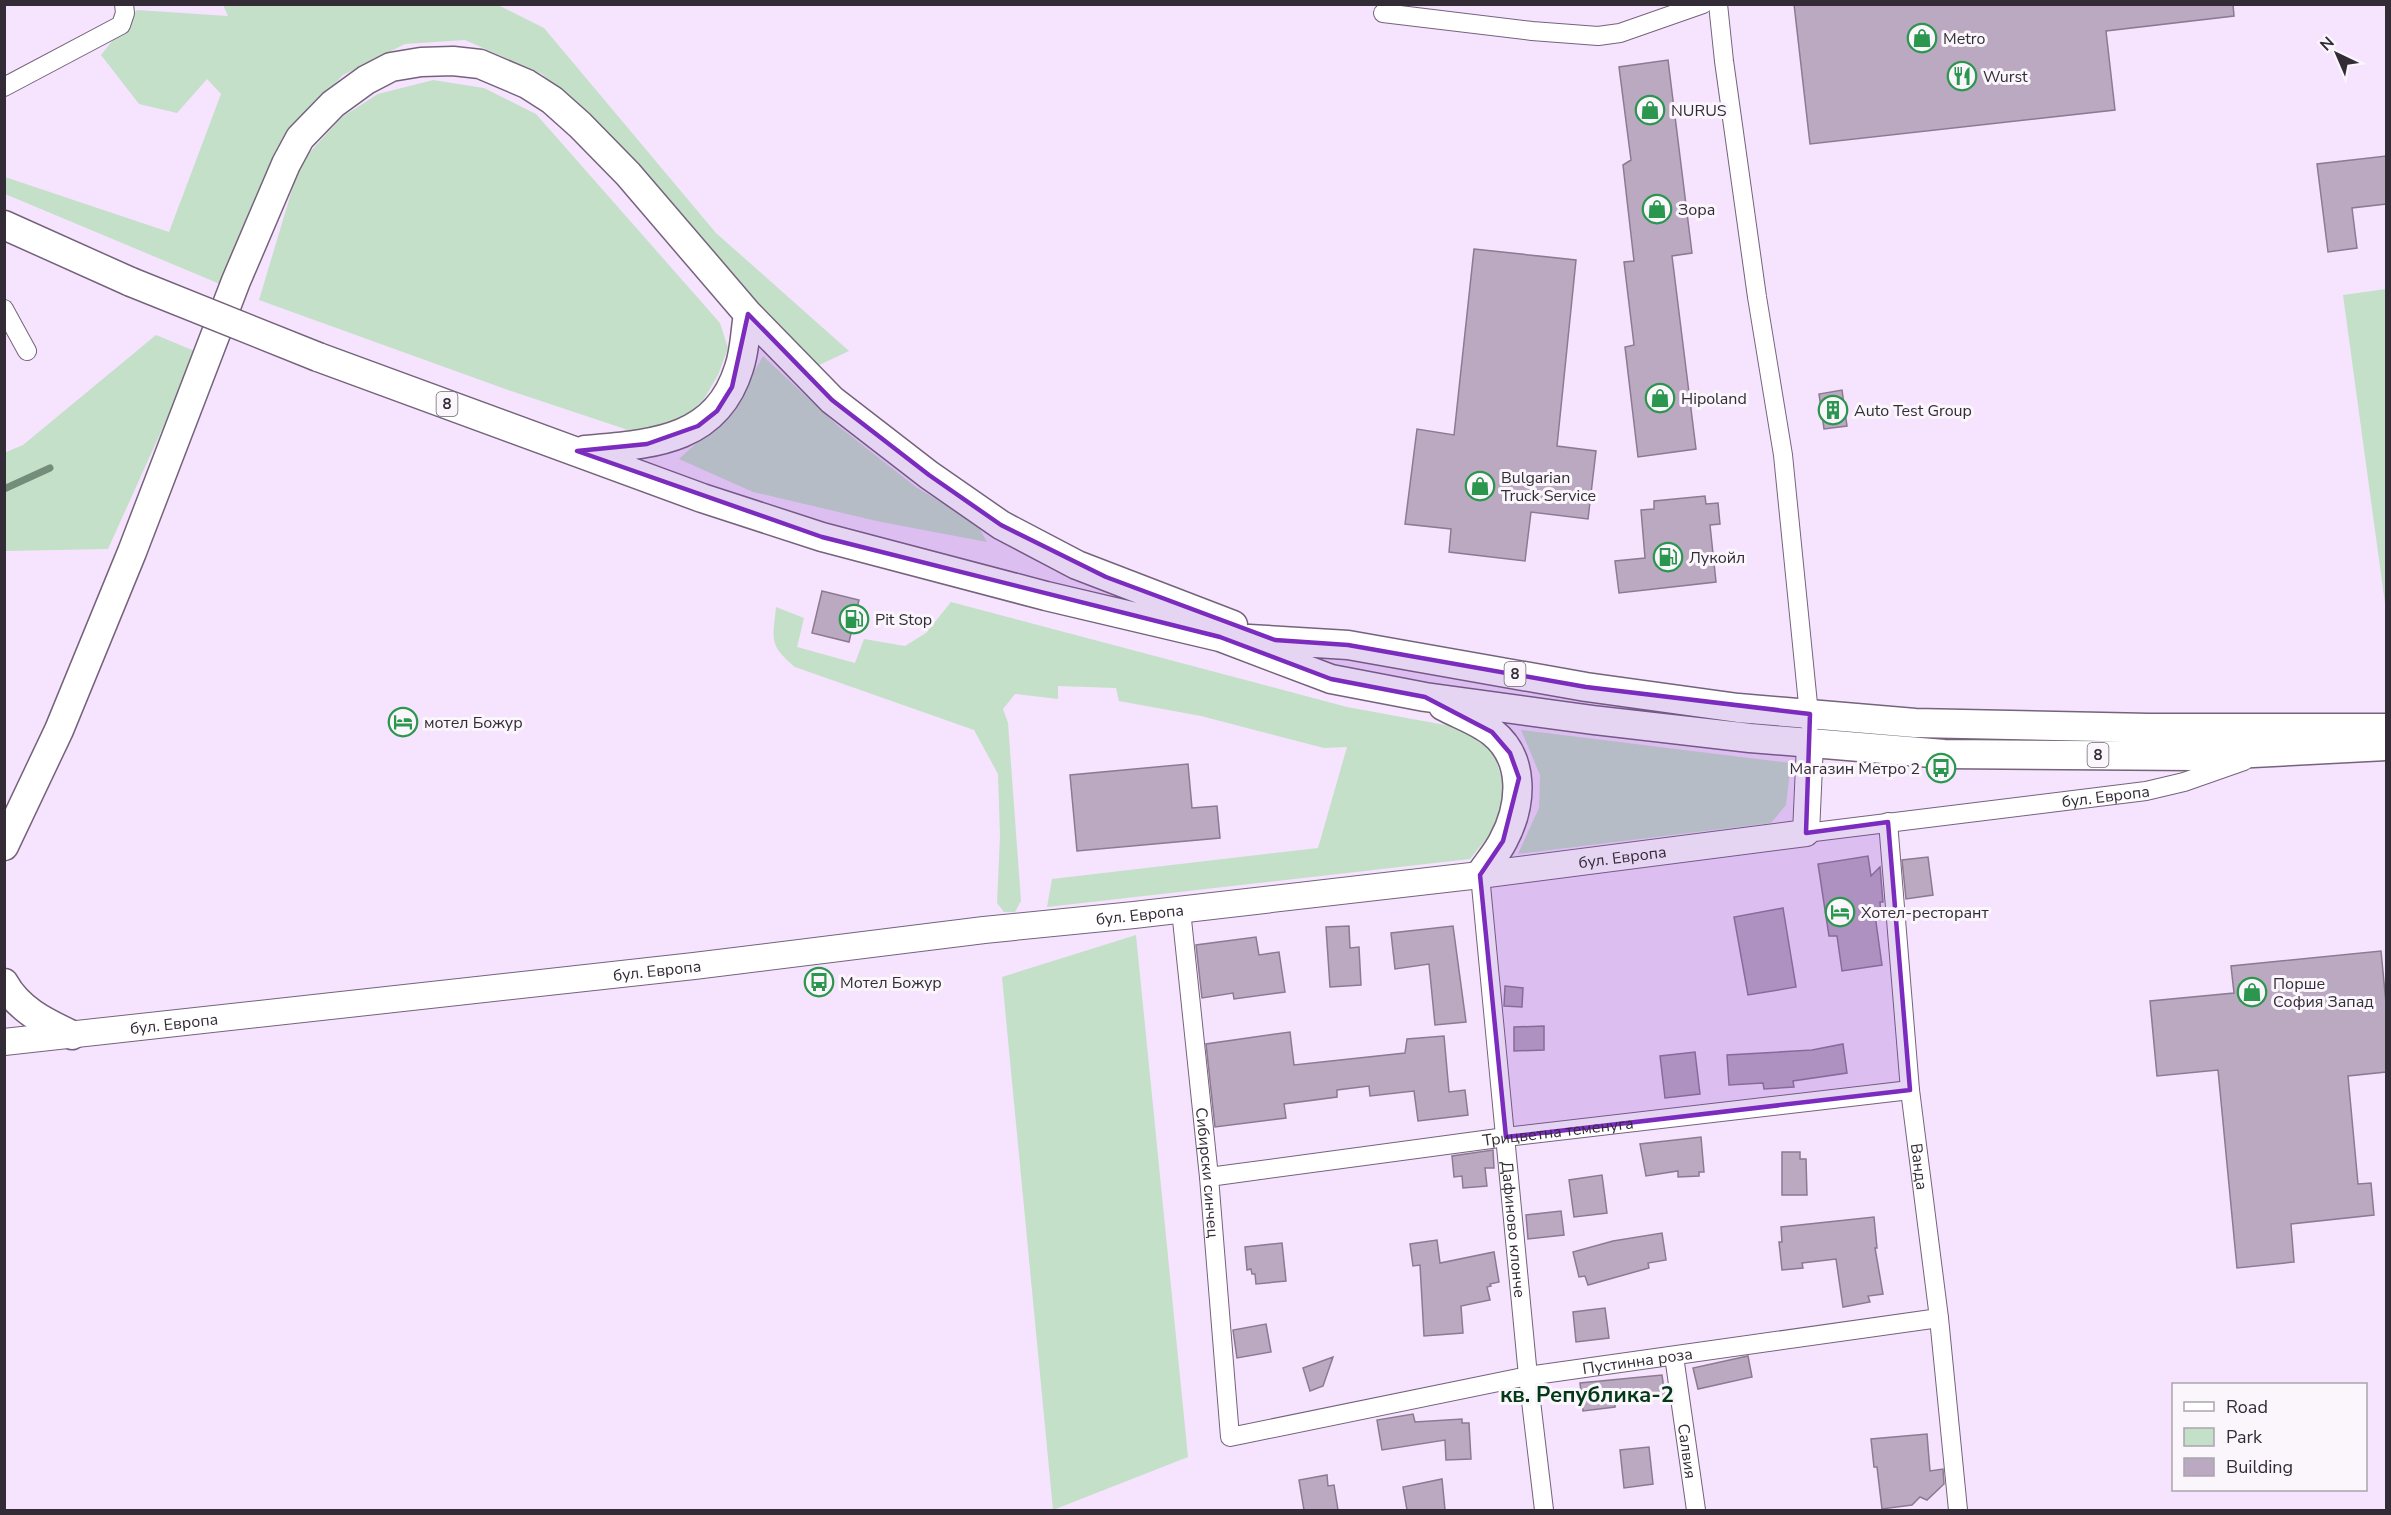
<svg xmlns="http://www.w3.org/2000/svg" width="2391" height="1515" viewBox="0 0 2391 1515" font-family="'Nunito Sans',sans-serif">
  <rect width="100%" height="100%" fill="#f6e3fe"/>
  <path fill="#c4e0c9" d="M223,5H498L544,28L716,233L849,351L817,366L793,345L622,153L542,74L465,40L405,44L343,75L301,118L256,195L220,284L5,194V177L169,232L221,94L207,79L177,113L139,104L101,55L137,10L228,16Z
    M433,80L484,88L536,114L720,323L728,348L718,375L704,399L681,421L637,433L508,390L259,300L300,163L342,117L378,94Z
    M2386,289V611L2343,295Z
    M156,335L197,352L108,549L5,551L4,453L23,445Z
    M763,356L837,425L916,487L977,524L987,542L881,522L753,492L679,459C718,424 738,402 763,356Z
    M951,602L1347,707L1467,729L1494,753L1505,790L1498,824L1470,859L1047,907L1052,879L1318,848L1347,747L1324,748L1201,716L1119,701L1116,688L1058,686V699L1015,694L1003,709L1008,723L1021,901L1015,912H1004L997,903L1000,836L998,774L974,730L795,667C768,644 773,640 776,607L804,618L797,647L855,663L864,639L905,646L926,633Z
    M1521,730L1791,763L1786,805L1771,823L1518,854L1539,808L1540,775Z
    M1136,935L1188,1457L1053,1510L1002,977Z"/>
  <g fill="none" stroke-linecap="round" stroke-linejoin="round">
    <path stroke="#748c7a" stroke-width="7" d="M4,489L50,468"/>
  </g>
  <path fill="#bba9c2" stroke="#8b7a92" stroke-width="1.5" d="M1794,4H2233L2234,16L2106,31L2115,110L1810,144Z
    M1668,60L1692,253L1672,256L1696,449L1638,457L1625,347L1634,345L1624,262L1634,261L1623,165L1631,160L1619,67Z
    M2386,156V204L2352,208L2357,248L2328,252L2317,164Z
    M1474,249L1576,260L1557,446L1596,451L1588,519L1531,512L1525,561L1449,552L1451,529L1405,524L1417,429L1454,435Z
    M1842,390L1847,426L1824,429L1819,394Z
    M1705,496L1706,504L1718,503L1720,524L1710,525L1716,582L1619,593L1615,561L1645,558L1641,510L1654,509V501Z
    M822,591L859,600L849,642L812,633Z
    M1188,764L1192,808L1217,806L1220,838L1077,851L1070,775Z
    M1868,856L1871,876L1880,867L1883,902H1880L1881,915H1875L1882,965L1842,971L1837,936H1829L1818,864Z
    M1928,857L1933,895L1906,899L1902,860Z
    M1783,908L1796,987L1748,995L1734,917Z
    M1349,926L1350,948L1359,947L1361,985L1330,987L1326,927Z
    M1453,926L1466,1022L1435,1025L1429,964L1395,969L1391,933Z
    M1256,937L1259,955L1279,952L1285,992L1234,999L1233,993L1202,998L1196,945Z
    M2381,951L2386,1003V1072L2348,1076L2358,1184L2371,1183L2374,1215L2291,1224L2294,1262L2237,1268L2218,1070L2157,1076L2150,1001L2234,993L2231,966Z
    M1505,986L1523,988L1522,1007L1504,1006Z
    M1544,1026V1050L1514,1051V1027Z
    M1290,1032L1294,1065L1405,1053L1407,1039L1444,1036L1449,1092L1465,1090L1468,1115L1418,1121L1414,1091L1370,1096L1369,1086L1337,1090V1097L1284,1104L1286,1118L1215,1127L1206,1044Z
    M1843,1044L1847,1073L1793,1081L1794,1087L1764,1089L1763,1083L1729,1085L1727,1055L1812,1050Z
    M1695,1052L1700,1094L1665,1098L1660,1056Z
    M1701,1137L1704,1172H1699V1176L1678,1177V1171L1646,1176L1640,1144Z
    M1493,1150L1494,1168H1485L1487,1186L1463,1188L1462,1176L1454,1177L1452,1156Z
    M1782,1152H1800V1159H1806L1807,1195H1782Z
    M1602,1175L1607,1213L1574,1217L1569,1180Z
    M1561,1211L1564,1235L1528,1239L1526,1215Z
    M1874,1217L1877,1248H1875L1883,1294L1868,1296L1870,1302L1843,1307L1836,1259L1802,1263L1803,1268L1782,1270L1779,1242H1782L1781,1227Z
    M1662,1233L1666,1260L1648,1263L1649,1268L1588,1285L1585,1276L1579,1277L1573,1252L1613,1241Z
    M1437,1240L1440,1263L1494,1252L1499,1282L1490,1284L1491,1286L1487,1287L1490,1300L1461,1306L1463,1333L1424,1336L1420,1265L1413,1266L1410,1244Z
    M1282,1243L1286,1281L1256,1284L1255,1274H1252L1251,1269L1247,1270L1245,1247Z
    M1605,1308L1609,1338L1576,1342L1573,1312Z
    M1266,1324L1271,1352L1237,1358L1233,1330Z
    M1748,1356L1752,1377L1698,1389L1693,1368Z
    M1333,1357L1323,1386L1310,1391L1303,1368Z
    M1662,1375L1665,1396L1615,1402V1407L1583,1411L1580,1383Z
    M1413,1414L1415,1422L1462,1419V1423H1469L1471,1459L1446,1460L1445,1440L1382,1450L1377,1420Z
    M1927,1434L1930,1471L1943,1469L1944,1484L1927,1500L1920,1497L1912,1505L1882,1509L1877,1467H1874L1871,1439Z
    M1649,1447L1653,1484L1624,1488L1620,1450Z
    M1327,1475L1328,1486L1334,1485L1338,1510H1304L1299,1480Z
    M1442,1479L1445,1510H1407L1403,1487Z"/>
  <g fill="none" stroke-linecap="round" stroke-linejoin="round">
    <g stroke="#74637b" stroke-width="20">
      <g id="street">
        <path d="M1718,4L1724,61L1757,297L1783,455L1810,724"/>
        <path d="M1383,13L1532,31L1598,36L1620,33L1703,4"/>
        <path d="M4,87L121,25L125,13L124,4"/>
        <path d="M4,309L27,351"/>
        <path id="s1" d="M1888,822L1910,1090L1939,1318L1958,1510"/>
        <path id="s2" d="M1806,833L2146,791L2184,782L2244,761"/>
        <path id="s3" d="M1480,875L1528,1376L1544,1510"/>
        <path id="s4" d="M1181,910L1209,1177L1230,1437L1528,1376L1939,1318"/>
        <path id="s5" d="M1209,1177L1506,1137L1910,1090"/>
        <path id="s6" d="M1674,1356L1696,1510"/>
      </g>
    </g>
    <g stroke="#74637b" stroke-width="28">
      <g id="secondary">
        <path id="s7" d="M4,1042L694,966L984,930L1134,915L1480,875L1806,833L1810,744"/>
      </g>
    </g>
    <g stroke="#74637b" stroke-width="31">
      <path id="primary" d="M4,225L131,282
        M318,357L702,498L822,537L1046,596L1220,637L1331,679L1425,697L1593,720L1750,738L1944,754L2195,756L2386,746
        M585,450C651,444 716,442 739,368C745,351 745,332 748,314
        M1249,639L1348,645L1586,687L1738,708L1915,723L2149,728H2386
        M1443,706C1458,714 1478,721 1492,732C1526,759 1522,806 1503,841C1497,853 1487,864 1480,875
        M4,846L59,730L132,552L236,281L286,164L300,138L333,104L366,80L391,67L421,62L453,61L480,64L527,84L552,100L580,125L628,174L748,314L832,400L929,475L1001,525L1077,565L1233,625
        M4,983C19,1010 45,1022 72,1035"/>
    </g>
    <use href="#street" stroke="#fff" stroke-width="18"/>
    <use href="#secondary" stroke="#fff" stroke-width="26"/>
    <use href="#primary" stroke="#fff" stroke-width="28"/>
    <g stroke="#74637b" stroke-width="31" stroke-linecap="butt">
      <path id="primary-bridge" d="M131,282L318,357"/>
    </g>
    <use href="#primary-bridge" stroke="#fff" stroke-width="28"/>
  </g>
  <path fill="#7b2cbf" fill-opacity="0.2" stroke="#7b2cbf" stroke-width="4.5" stroke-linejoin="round" d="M748,314L832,400L929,475L1001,525L1106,577L1275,640L1348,645L1586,687L1810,714L1806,833L1888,822L1910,1090L1506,1137L1480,875L1503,841L1519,778L1510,753L1492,732L1425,697L1331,679L1220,637L822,537L577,451L647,444L698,426L717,411L732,387Z"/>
  <defs>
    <g id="shop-ring" transform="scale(1.5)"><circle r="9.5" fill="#faf6fc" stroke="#2a964e" stroke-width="1.5"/><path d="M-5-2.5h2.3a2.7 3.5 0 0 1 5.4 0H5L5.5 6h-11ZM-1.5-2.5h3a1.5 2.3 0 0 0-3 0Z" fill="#2a964e"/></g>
    <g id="restaurant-ring" transform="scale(1.5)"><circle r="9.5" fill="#faf6fc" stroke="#2a964e" stroke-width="1.5"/><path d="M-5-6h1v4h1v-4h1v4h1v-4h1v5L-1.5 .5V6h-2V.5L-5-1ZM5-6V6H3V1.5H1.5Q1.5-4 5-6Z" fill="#2a964e"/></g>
    <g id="building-ring" transform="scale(1.5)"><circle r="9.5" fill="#faf6fc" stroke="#2a964e" stroke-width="1.5"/><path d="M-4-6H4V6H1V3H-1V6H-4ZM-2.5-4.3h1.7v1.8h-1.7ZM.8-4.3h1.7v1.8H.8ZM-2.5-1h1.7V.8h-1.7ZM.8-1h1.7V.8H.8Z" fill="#2a964e"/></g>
    <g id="fuel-ring" transform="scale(1.5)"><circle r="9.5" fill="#faf6fc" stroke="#2a964e" stroke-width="1.5"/><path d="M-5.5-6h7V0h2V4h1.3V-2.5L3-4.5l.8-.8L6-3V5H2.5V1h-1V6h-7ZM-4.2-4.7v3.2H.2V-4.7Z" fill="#2a964e"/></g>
    <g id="hotel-ring" transform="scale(1.5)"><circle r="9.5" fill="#faf6fc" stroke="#2a964e" stroke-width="1.5"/><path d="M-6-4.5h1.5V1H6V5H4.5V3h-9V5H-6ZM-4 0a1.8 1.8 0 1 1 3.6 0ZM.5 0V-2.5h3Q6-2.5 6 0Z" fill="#2a964e"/></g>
    <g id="bus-ring" transform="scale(1.5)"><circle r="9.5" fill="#faf6fc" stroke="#2a964e" stroke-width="1.5"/><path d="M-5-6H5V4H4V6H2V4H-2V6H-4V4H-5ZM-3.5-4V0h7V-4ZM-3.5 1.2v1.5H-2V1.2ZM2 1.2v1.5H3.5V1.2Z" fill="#2a964e"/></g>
  </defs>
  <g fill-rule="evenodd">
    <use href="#shop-ring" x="1922" y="38"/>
    <use href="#restaurant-ring" x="1962" y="76"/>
    <use href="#shop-ring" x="1650" y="110"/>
    <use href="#shop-ring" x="1657" y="209"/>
    <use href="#shop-ring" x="1660" y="398"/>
    <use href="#building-ring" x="1833" y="410"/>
    <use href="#shop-ring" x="1480" y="486"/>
    <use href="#fuel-ring" x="1668" y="557"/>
    <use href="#fuel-ring" x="854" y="619"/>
    <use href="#hotel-ring" x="403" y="722"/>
    <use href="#bus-ring" x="1941" y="768"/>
    <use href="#hotel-ring" x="1840" y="912"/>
    <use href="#bus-ring" x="819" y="982"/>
    <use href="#shop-ring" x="2252" y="992"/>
  </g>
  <g text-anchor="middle" stroke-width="6" stroke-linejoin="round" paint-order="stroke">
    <g fill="#faf6fc" stroke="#6f6871" stroke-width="1.5">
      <rect x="436.5" y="392" width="21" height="24" rx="4.5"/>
      <rect x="1504.5" y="662" width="21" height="24" rx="4.5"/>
      <rect x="2087.5" y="743" width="21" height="24" rx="4.5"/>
    </g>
    <g font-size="15" font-weight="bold" fill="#332b36">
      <text x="447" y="409">8</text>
      <text x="1515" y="679">8</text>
      <text x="2098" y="760">8</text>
    </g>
    <g font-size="16" fill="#332b36" stroke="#faf6fc" text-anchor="start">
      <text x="1943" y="44">Metro</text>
      <text x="1983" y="82">Wurst</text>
      <text x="1671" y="116">NURUS</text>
      <text x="1678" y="215">Зора</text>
      <text x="1681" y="404">Hipoland</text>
      <text x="1854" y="416">Auto Test Group</text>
      <text x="1501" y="483">Bulgarian<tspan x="1501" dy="18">Truck Service</tspan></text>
      <text x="1689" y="563">Лукойл</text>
      <text x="875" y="625">Pit Stop</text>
      <text x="424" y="728">мотел Божур</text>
      <text x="1920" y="774" text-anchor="end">Магазин Метро 2</text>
      <text x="1861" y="918">Хотел-ресторант</text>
      <text x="840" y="988">Мотел Божур</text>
      <text x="2273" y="989">Порше<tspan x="2273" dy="18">София Запад</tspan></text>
    </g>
    <g font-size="16" fill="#332b36" stroke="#faf6fc">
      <text dy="6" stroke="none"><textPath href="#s2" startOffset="302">бул. Европа</textPath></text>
      <text dy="6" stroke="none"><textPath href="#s7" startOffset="1629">бул. Европа</textPath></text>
      <text dy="6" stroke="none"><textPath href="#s7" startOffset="1143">бул. Европа</textPath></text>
      <text dy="6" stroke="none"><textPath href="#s7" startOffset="657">бул. Европа</textPath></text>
      <text dy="6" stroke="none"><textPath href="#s7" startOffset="171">бул. Европа</textPath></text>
      <text dy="6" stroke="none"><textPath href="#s5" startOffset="352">Трицветна теменуга</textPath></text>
      <text dy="6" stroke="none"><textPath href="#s1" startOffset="346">Ванда</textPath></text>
      <text dy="6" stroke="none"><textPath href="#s4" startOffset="264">Сибирски синчец</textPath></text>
      <text dy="6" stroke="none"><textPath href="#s3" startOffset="356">Дафиново клонче</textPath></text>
      <text dy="6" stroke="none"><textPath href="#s4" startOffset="944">Пустинна роза</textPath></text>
      <text dy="6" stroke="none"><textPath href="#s6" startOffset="96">Салвия</textPath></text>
    </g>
    <g font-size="22" font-weight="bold" fill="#033917" stroke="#faf6fc">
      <text x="1587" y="1402">кв. Република-2</text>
    </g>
  </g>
  <rect width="2391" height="1515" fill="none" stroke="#332b36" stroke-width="12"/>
  <rect x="2172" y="1383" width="195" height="108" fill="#faf6fc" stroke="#aaa5ad" stroke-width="1.5"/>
  <rect x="2184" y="1402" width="30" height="9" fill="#ffffff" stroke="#aaa5ad" stroke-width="1.5"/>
  <text x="2226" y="1413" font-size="18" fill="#332b36">Road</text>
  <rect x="2184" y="1428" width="30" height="18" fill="#c4e0c9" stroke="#aaa5ad" stroke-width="1.5"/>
  <text x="2226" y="1443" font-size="18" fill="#332b36">Park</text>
  <rect x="2184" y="1458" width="30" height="18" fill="#bba9c2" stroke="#aaa5ad" stroke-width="1.5"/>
  <text x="2226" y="1473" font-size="18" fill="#332b36">Building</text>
  <g transform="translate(2337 54) rotate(316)" stroke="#faf6fc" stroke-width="4.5" paint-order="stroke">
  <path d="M0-4.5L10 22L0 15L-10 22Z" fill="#332b36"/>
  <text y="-9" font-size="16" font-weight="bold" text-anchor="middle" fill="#332b36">N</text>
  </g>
</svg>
